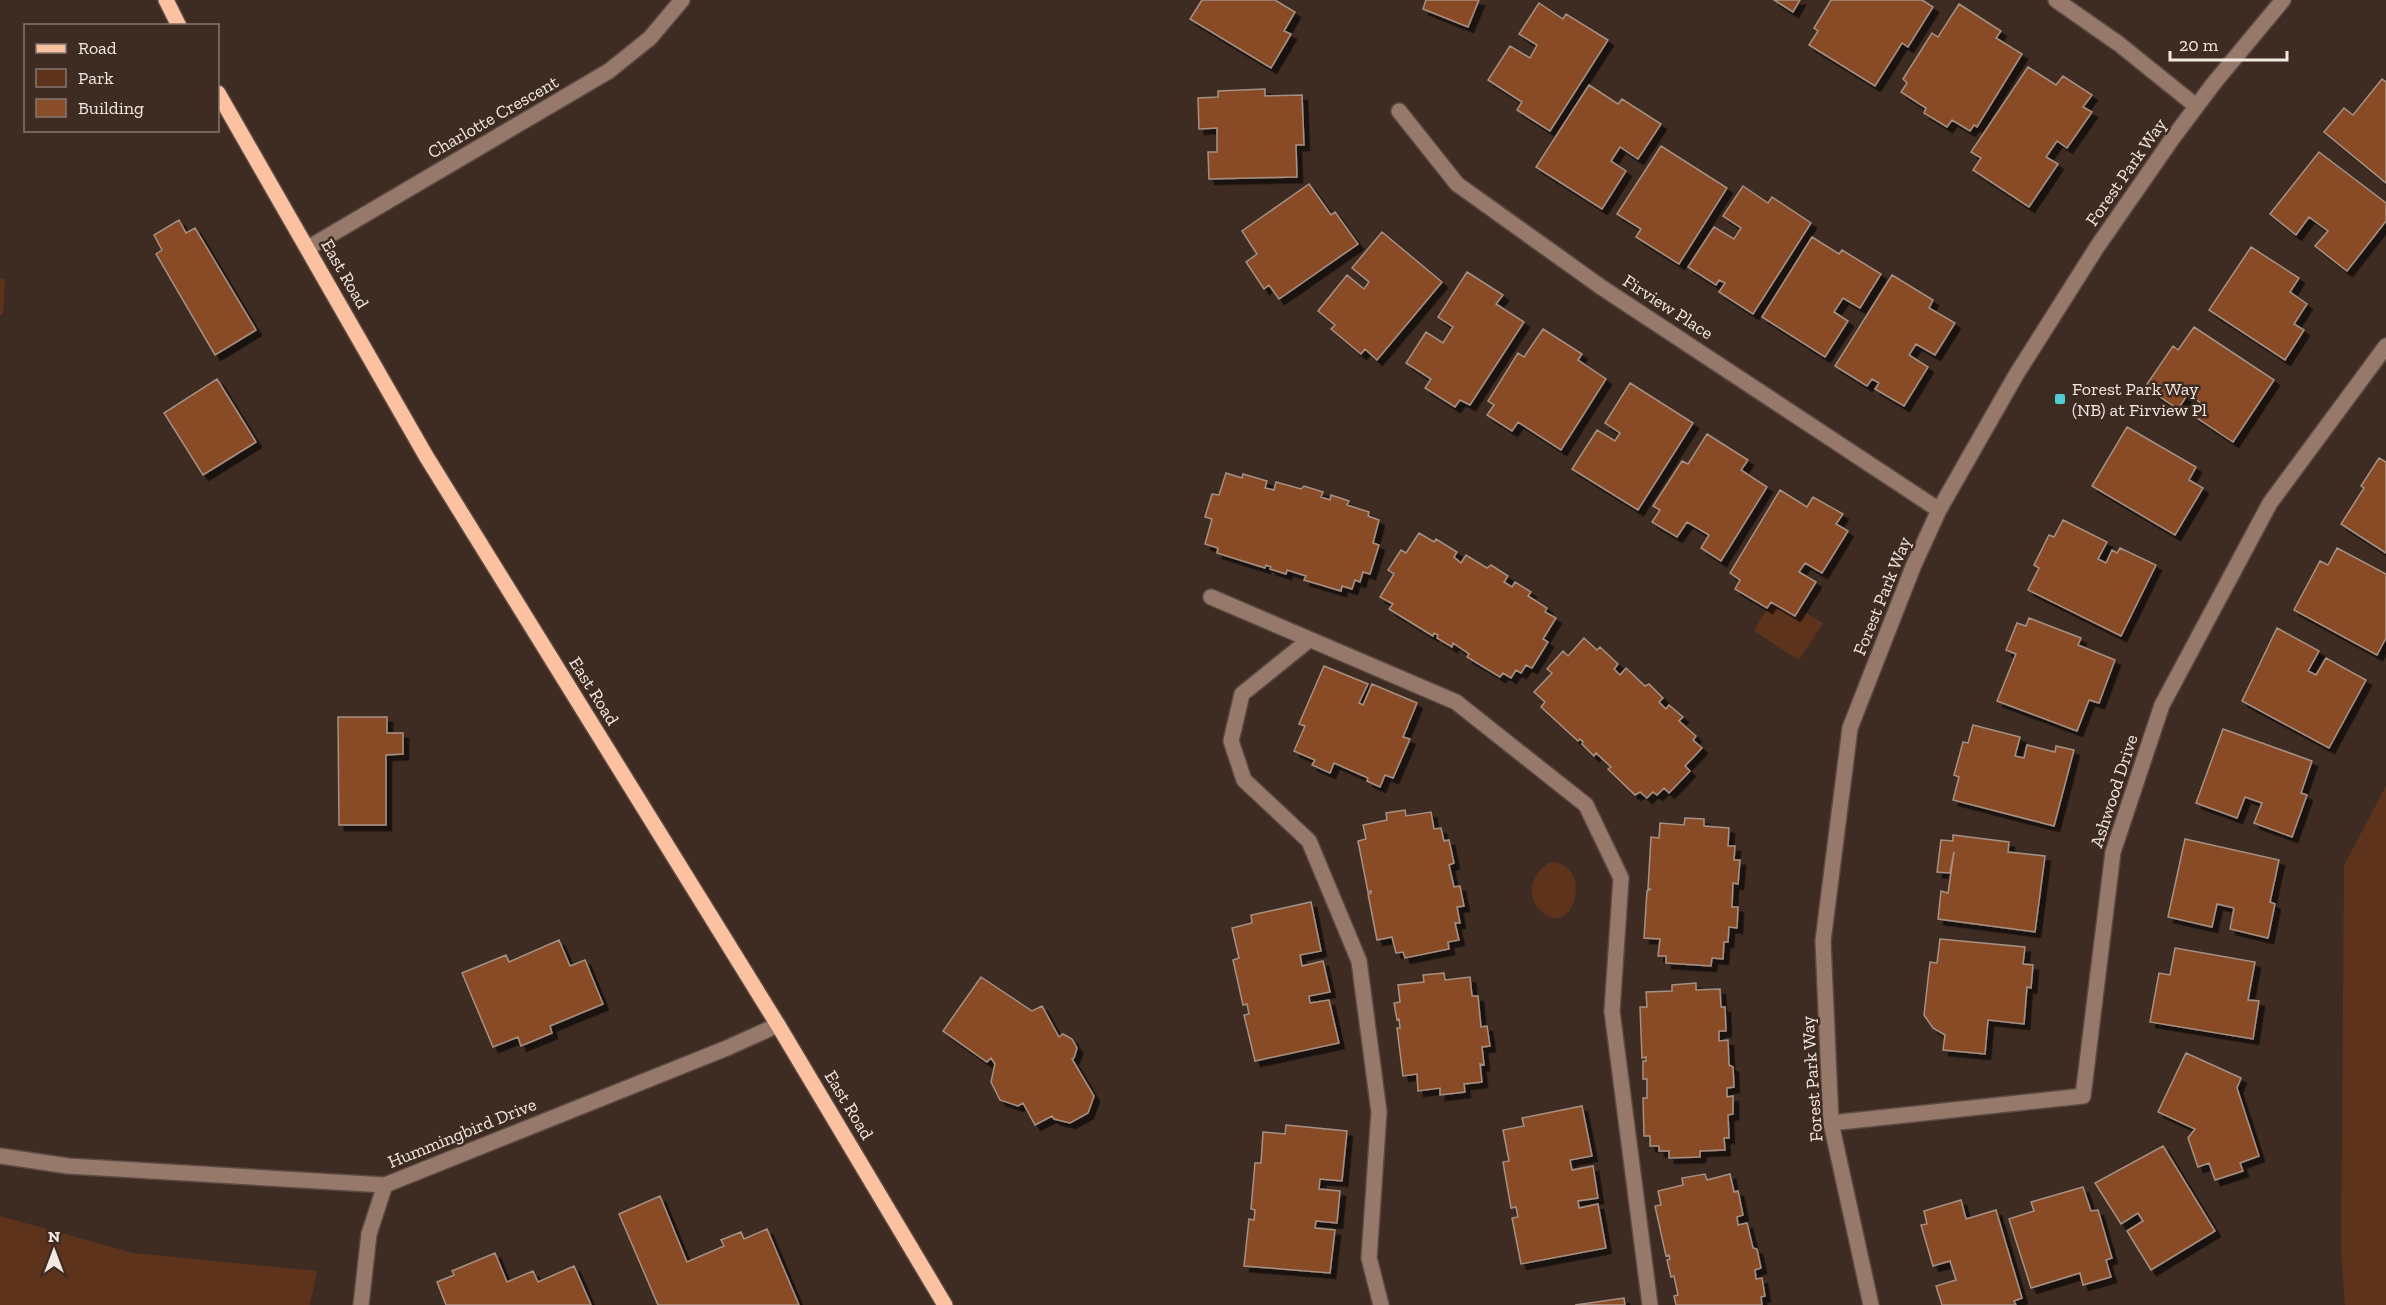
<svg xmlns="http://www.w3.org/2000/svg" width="2386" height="1305" viewBox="0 0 2386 1305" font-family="'Zilla Slab',serif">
  <defs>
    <filter id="shadow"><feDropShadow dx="5.5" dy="5.5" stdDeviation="0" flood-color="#0009"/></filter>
  </defs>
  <rect width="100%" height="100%" fill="#3e2c23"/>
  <path fill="#5d331b" d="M0,279H5L3,315H0Z
    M1771,602L1795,616L1799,609L1823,623L1799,660L1754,631Z
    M2386,786V1305H2345L2341,1252L2344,865Z
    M1550,862C1595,862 1574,941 1542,912C1524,897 1532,873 1550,862Z
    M0,1216L133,1253L317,1271L310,1305H0Z"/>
  <path fill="#884c28" stroke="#a69084" stroke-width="1.5" filter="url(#shadow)" d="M1202,0H1275L1295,12L1284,31L1291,34L1271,68L1190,19Z
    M1426,0H1479L1468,27L1423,9Z
    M1774,0H1800L1793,12Z
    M1831,0H1922L1933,7L1908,47L1902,43L1875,86L1809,45L1818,31L1814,28Z
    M1539,3L1563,19L1566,14L1608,40L1550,131L1517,110L1522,102L1488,80L1510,46L1530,58L1537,45L1519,34Z
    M1959,4L2001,31L1996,38L2022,54L1977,127L1974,125L1970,131L1952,120L1947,127L1924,113L1926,108L1901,92L1907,83L1903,79L1932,33L1938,37Z
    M2028,67L2056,85L2063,76L2092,95L2083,107L2092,112L2067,148L2057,141L2046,157L2058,164L2029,207L1973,170L1981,158L1971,152Z
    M2382,79L2386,82V183L2324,132L2344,108L2353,115Z
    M1589,85L1618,104L1622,99L1661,124L1638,159L1620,147L1611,161L1626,171L1602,209L1536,167Z
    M1265,89V96L1302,95L1304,145H1296L1297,177L1209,179L1208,152H1217V128L1199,129L1198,98L1218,97V91Z
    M1661,146L1727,188L1679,264L1636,237L1641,229L1617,214Z
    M2319,152L2386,203V221L2347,271L2315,246L2328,231L2309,217L2296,235L2270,214Z
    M1309,184L1331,215L1335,212L1358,244L1279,299L1269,285L1264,289L1246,262L1257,254L1242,231Z
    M1743,186L1768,203L1772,197L1811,223L1753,314L1719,292L1725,283L1719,280L1716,285L1688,267L1714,227L1734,239L1741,228L1723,216Z
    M179,220L186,233L195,228L256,330L215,355L156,254L162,250L154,235Z
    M1382,232L1442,282L1377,360L1365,349L1361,354L1331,329L1335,325L1318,311L1347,275L1364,289L1369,282L1352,268Z
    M1812,237L1839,254L1842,250L1881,274L1860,308L1843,298L1834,312L1848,321L1825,357L1762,317Z
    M2251,247L2299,278L2290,292L2307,304L2294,324L2304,330L2285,360L2209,310Z
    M1467,272L1503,295L1496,304L1524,322L1470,405L1460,400L1455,407L1425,388L1431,379L1406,363L1426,332L1443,343L1453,327L1438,317Z
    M1892,275L1933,300L1929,308L1955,323L1935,355L1916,344L1909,355L1928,367L1904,406L1875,389L1879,383L1872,379L1867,386L1835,366Z
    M2194,327L2274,380L2233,442L2194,416L2202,404L2188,394L2178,409L2145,387L2173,346L2178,350Z
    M1543,329L1582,354L1578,360L1606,379L1561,450L1518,422L1512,431L1487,415L1494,405L1488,401L1518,353L1524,357Z
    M217,379L256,442L203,475L164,413Z
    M1630,383L1693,423L1638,510L1572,469L1597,430L1615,441L1620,433L1605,423Z
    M2127,427L2196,467L2189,480L2203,488L2175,535L2092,486Z
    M1707,434L1748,460L1741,470L1767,487L1721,561L1701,548L1709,535L1687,522L1677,537L1652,522L1660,510L1653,506L1682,461L1688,464Z
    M2379,458L2386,462V553L2341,524L2364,488L2361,486Z
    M1226,473L1242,478L1243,474L1267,481L1265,488L1274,490L1276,482L1301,489L1304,486L1323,492L1321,497L1330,500L1331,495L1349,501L1347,505L1369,512L1368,516L1379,520L1373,543L1379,545L1370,574L1363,572L1360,582L1355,580L1352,589L1342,586L1341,591L1304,580L1306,576L1287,570L1286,574L1270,569L1271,567L1266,565L1265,568L1217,553L1218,548L1205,544L1212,519L1205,517L1212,494L1219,495Z
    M1780,490L1807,507L1813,497L1843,514L1836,524L1848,531L1822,573L1805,563L1799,572L1816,582L1795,616L1771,602L1767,608L1735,589L1740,580L1730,573Z
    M2063,520L2107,542L2098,559L2106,563L2112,550L2117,553L2120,548L2156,565L2121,636L2028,590L2039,568L2034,565L2049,535L2054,537Z
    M1419,533L1434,542L1436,539L1457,552L1454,557L1461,563L1466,555L1487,568L1491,565L1508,576L1504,582L1512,587L1515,582L1531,592L1528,596L1547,608L1545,612L1556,618L1543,639L1548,642L1532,668L1526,665L1521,673L1516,670L1511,678L1503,673L1500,677L1467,657L1469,654L1453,643L1452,647L1437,638L1438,635L1434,633L1433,636L1389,609L1393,604L1380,597L1394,574L1388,570L1401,550L1406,553Z
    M2337,548L2386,574V638L2377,655L2294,610L2320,561L2328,565Z
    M2029,618L2081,638L2078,645L2115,660L2099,703L2089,700L2077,731L1997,701L2016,654L2006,650L2017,623L2026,626Z
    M2277,628L2319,651L2308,671L2316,675L2326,658L2366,680L2329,748L2242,701Z
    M1584,638L1597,650L1600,647L1618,664L1614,669L1620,675L1626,668L1645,686L1649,684L1663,698L1659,702L1666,709L1669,705L1683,717L1679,721L1696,736L1693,740L1702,748L1685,766L1690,771L1669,793L1664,788L1657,795L1653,792L1647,798L1640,792L1635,795L1608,769L1611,767L1596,753L1594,756L1582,744L1583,742L1580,739L1578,741L1541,707L1545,702L1534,692L1552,673L1547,669L1563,651L1568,656Z
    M1324,666L1368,684L1359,703L1363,705L1372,684L1417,703L1403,737L1410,739L1393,778L1385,775L1380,787L1367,781L1368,778L1334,763L1330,773L1312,765L1315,760L1294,751L1305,726L1299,724Z
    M338,717H387V733H403V754L386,755V825H339Z
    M1973,725L2020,737L2015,756L2024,758L2027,745L2055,752L2056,746L2074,750L2054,826L1953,800L1959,777L1954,775L1963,742L1968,743Z
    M2223,729L2312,761L2301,793L2307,795L2292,837L2254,823L2262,803L2245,797L2237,818L2196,803Z
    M1405,810L1406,816L1431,812L1434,829L1441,828L1444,841L1449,840L1454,863L1449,865L1454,887L1460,886L1464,906L1457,907L1460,923H1455L1459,940L1448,942L1449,949L1405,958L1403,952L1396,953L1392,937L1377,940L1368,894L1371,893V891L1368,892L1358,841L1366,839L1363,825L1387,820L1386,813Z
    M1685,818L1704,819V826L1729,828L1728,846H1735L1734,860H1740L1738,884L1733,883L1732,907H1738L1737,928L1729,927L1728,942H1724L1723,959L1712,958L1711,966L1666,963V956H1658L1660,939L1644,938L1647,891L1651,889H1648L1651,837L1659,838L1660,823L1684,825Z
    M1953,835L2009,842L2008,852L2045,856L2035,932L1938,919L1941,891L1948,893L1954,852L1950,873L1937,872L1941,840L1953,841Z
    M2185,839L2279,860L2270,902L2275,904L2268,938L2230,929L2234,908L2217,904L2212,927L2168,917Z
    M1311,902L1321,951L1300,955L1302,966L1323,961L1330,992L1309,996L1310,1003L1329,1000L1339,1043L1255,1061L1244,1015L1249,1014L1247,1004L1243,1005L1233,960L1239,958L1232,928L1252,923L1251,915Z
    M1940,939L2025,947L2023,964L2033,965L2031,988L2027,987L2024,1024L1988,1020L1985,1054L1943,1050L1945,1035L1933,1028L1924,1015L1930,962L1937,963Z
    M559,940L570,966L585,960L603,1004L550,1026L552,1033L521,1046L518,1037L493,1047L462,973L506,955L509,962Z
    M2175,948L2255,962L2248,1000L2259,1001L2253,1039L2150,1022L2159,973L2170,975Z
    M1444,973L1445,980L1470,977L1472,996H1478L1481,1027L1487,1026L1490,1046L1482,1047L1484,1065L1480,1064L1482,1082L1464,1084L1465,1092L1440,1095V1088L1418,1091L1417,1074L1403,1076L1397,1028H1400L1399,1019L1397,1020L1394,1003L1400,1002L1398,985L1424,982L1423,975Z
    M981,977L1032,1011L1042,1006L1059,1037L1063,1034L1072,1039L1077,1048L1074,1058L1072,1059L1094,1096L1088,1113L1070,1123L1054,1119L1052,1116L1035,1125L1023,1103L1018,1106L1000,1100L991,1082L995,1064L991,1058L987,1062L943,1031Z
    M1696,983V990L1720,989L1721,1007H1725L1726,1031H1719V1041L1728,1040L1729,1065L1733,1067L1734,1087L1727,1088V1097L1733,1096V1114L1728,1115L1729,1138H1724L1725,1150L1700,1151V1157L1669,1158V1151H1659V1146H1650V1136H1644L1643,1098H1647V1079H1643V1061H1646V1057L1642,1058L1640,1007H1647L1646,992L1672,991V985Z
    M2186,1053L2241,1078L2237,1088L2259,1156L2240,1163L2243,1171L2215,1180L2209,1163L2198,1167L2188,1138L2195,1129L2158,1112Z
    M1582,1106L1592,1156L1570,1160L1572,1170L1593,1166L1598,1198L1578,1201L1579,1208L1598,1204L1606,1248L1521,1264L1512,1218L1518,1217L1516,1207L1511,1208L1503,1162L1509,1161L1503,1130L1524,1126L1522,1118Z
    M1286,1125L1347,1131L1342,1181L1320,1179L1319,1189L1340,1191L1337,1223L1316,1221L1315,1228L1335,1230L1330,1273L1244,1266L1249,1219L1254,1220L1255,1210L1251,1209L1255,1163H1261L1263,1132L1285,1134Z
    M2163,1146L2215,1231L2151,1270L2127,1231L2143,1221L2138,1213L2121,1224L2095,1183Z
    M1705,1174L1707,1180L1730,1174L1734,1192L1738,1191L1743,1215L1737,1217L1738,1225L1747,1223L1753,1248L1757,1249L1761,1268L1755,1270L1756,1279L1762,1278L1765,1296L1761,1297L1762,1305H1676L1674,1296L1678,1295L1674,1276L1671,1277L1667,1260L1670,1259L1669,1255L1666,1256L1655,1206L1661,1205L1658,1191L1683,1185L1682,1178Z
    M2083,1187L2091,1211L2098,1210L2112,1258L2106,1260L2111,1277L2083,1285L2080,1273L2031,1288L2009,1219L2034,1211L2031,1202Z
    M660,1196L687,1262L724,1246L721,1240L741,1232L744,1239L767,1229L799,1305H658L619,1214Z
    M1961,1200L1966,1219L1996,1210L2022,1298L2014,1301L2016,1305H1942L1936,1286L1956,1280L1950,1261L1933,1266L1921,1225L1927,1224L1924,1211Z
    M495,1253L507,1282L533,1271L538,1282L574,1266L591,1305H446L437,1282L454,1275L452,1271Z
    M1624,1298L1625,1305H1575Z"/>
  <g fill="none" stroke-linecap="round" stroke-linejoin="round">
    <g stroke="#5b4a42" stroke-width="18">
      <path id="minor" d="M2056,0L2119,44L2196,106
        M1399,111L1457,184L1601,287L1939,510
        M308,248L609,71L650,38L682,0
        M1211,597L1456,702L1586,805L1621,878L1612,1011L1650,1305
        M1309,640L1242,694L1231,741L1244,780L1309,841L1359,961L1379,1112L1369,1258L1381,1305
        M1831,1123L2083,1096L2113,852L2162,705L2270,503L2386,346
        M0,1156L68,1166L385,1185L727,1048L778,1025
        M361,1305L369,1234L385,1185
        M1871,1305L1831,1123L1823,941L1850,728L1913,567L1939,510L2016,375L2097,247L2172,139L2214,83L2283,0"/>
    </g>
    <g stroke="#5b4a42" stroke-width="18">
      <path id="major" d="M166,0L179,26
        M218,93L426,456L778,1025L945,1305"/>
    </g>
    <use href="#minor" stroke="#96796a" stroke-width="15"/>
    <use href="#major" stroke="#fcc1a1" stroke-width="15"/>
  </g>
  <rect fill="#51ccd2" stroke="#3e2c23" stroke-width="2" x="2054" y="393" width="12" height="12" rx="3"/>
  <g text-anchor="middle" stroke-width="5" stroke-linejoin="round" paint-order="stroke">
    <g font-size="18" fill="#f4e8e2" stroke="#3e2c23">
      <text transform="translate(493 117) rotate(-30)" y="6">Charlotte Crescent</text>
      <text transform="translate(2126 172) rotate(-55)" y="6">Forest Park Way</text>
      <text transform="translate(345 274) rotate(60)" y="6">East Road</text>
      <text transform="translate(1668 307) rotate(33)" y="6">Firview Place</text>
      <text transform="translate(1882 596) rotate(-68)" y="6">Forest Park Way</text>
      <text transform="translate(594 691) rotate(58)" y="6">East Road</text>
      <text transform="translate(2114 791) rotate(-72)" y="6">Ashwood Drive</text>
      <text transform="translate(1812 1079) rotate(-94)" y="6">Forest Park Way</text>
      <text transform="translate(849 1105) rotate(59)" y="6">East Road</text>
      <text transform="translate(462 1133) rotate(-22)" y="6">Hummingbird Drive</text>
    </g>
    <g font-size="18" fill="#f4e8e2" stroke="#3e2c23" text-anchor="start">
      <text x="2072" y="395">Forest Park Way<tspan x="2072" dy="21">(NB) at Firview Pl</tspan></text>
    </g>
  </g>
  <rect x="24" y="24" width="195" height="108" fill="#3e2c23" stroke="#87776f" stroke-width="1.5"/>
  <rect x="36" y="44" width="30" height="9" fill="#fcc1a1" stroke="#87776f" stroke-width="1.5"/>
  <text x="78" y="54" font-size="18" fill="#f4e8e2">Road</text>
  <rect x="36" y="69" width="30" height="18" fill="#5d331b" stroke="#87776f" stroke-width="1.5"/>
  <text x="78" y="84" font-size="18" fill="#f4e8e2">Park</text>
  <rect x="36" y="99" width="30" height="18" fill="#884c28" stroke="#87776f" stroke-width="1.5"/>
  <text x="78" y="114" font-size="18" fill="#f4e8e2">Building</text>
  <g transform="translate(54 1251)" stroke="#3e2c23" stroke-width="4.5" paint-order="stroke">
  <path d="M0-4.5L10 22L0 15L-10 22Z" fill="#f4e8e2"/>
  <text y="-9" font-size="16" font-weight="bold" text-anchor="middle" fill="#f4e8e2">N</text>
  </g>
  <path d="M2170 51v9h117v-9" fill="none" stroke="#f4e8e2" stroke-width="3"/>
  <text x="2179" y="51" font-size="18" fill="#f4e8e2" stroke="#3e2c23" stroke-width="4.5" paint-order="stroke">20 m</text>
</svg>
